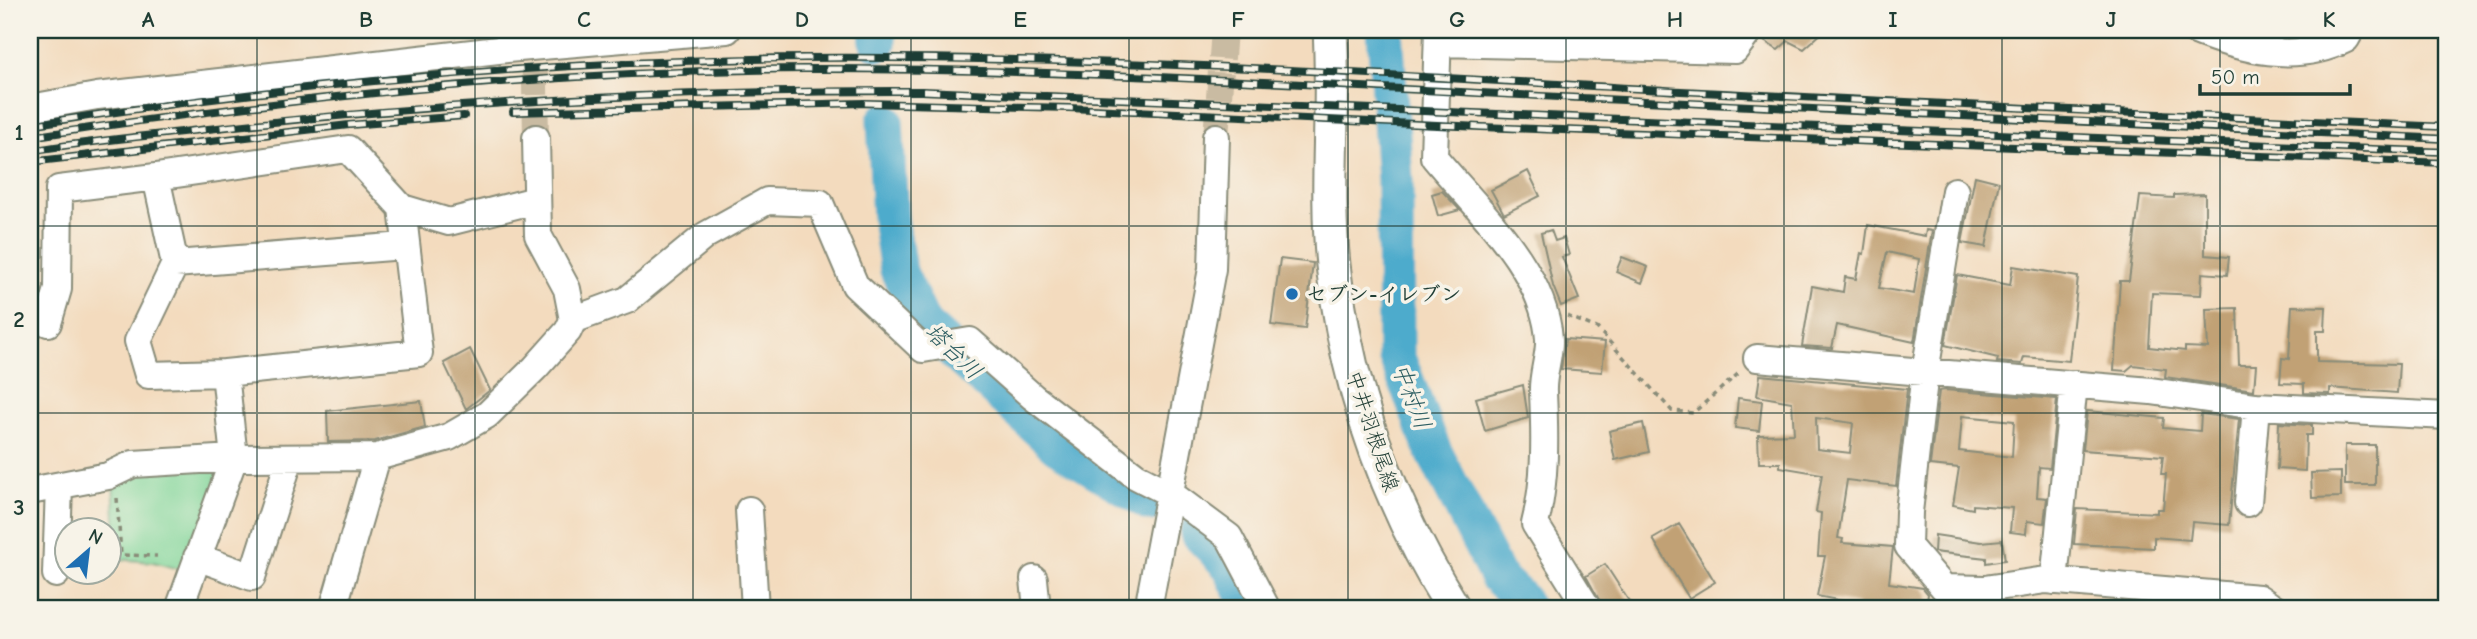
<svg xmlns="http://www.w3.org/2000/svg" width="2477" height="639" viewBox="0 0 2477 639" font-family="'Comic Neue','Klee One',sans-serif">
  <rect width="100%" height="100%" fill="#f7f3e8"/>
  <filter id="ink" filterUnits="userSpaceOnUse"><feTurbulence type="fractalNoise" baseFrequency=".0143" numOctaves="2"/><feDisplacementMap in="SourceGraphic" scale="14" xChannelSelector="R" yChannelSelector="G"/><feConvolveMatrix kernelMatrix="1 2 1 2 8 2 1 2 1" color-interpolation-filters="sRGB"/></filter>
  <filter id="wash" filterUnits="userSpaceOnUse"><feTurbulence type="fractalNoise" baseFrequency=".00686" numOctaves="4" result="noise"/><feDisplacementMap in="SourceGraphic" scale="28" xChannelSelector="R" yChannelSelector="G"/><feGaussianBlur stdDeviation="1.57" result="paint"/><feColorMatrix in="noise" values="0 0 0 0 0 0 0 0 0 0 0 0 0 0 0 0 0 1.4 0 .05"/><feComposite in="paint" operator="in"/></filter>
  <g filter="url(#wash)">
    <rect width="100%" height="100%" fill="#f3dbbe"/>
    <path fill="#81d69a" stroke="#508a67" stroke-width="2" d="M223,465L186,571L153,562L117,559L113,480L125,470Z"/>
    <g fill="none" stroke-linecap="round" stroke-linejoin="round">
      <path stroke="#4eabcc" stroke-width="37" d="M877,30L878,43
        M1385,30L1395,181L1396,355L1433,450L1497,576L1520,598L1526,609
        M885,121L890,218L898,270L923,324L1057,446L1150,503
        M1198,533L1230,566L1250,609"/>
    </g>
    <g id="blocks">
      <path fill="#c1a174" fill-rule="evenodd" d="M1767,30H1825L1804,49L1788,41L1778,50L1764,41L1771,32Z
        M1528,171L1540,196L1504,214L1491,190Z
        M1975,176L1999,182L1986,247L1962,243Z
        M1442,191L1458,208L1460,210L1438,216L1432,194Z
        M2205,194V255L2229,257L2227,275L2202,273L2201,295L2152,293L2149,347L2185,351V347L2208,348L2206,309L2237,308L2239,365H2256L2254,390L2165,377L2166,369L2133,365L2126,371L2114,370L2120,281H2129L2140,196L2174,198V195Z
        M1868,225L1925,236L1926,230L1932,231L1914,342L1837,325L1832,348L1802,346L1812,286L1843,292L1845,277L1856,279L1861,253L1864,254ZM1887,252L1919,259L1914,294L1879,288Z
        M1551,230L1555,241L1564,238L1569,255L1562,257L1579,299L1561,306L1553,286L1541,233Z
        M1622,257L1648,267L1642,283L1616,272Z
        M1280,259L1313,263L1305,329L1271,325Z
        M2013,266L2078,277L2069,361L2024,357L2022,364L1997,362L1998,358L1945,345L1957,275L2010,285Z
        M2292,306L2326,307L2325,331H2317V362L2399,364L2397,393L2330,388V394L2304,393V384L2280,383L2282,358L2289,359Z
        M1565,339L1605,342L1602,372L1561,369Z
        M470,349L490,390L466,409L444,363Z
        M1760,375L1907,389L1896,486L1847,480L1838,538L1843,539L1842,543L1893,547L1889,583L1923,588L1928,594L1926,609L1857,607L1858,604L1817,596L1825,556H1818L1821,513L1816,512L1822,474L1780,467V463H1759L1758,435L1794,434L1792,402L1757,396ZM1816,418L1853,423L1850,453L1817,449Z
        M1523,385L1528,418L1485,431L1476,398Z
        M1945,390L2057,399L2050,468L2039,467L2037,497L2047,498L2044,523L2027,521L2026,534L2010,532L2012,508L1973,505V509L1953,505L1959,468L1930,465L1939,391ZM1962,416L2014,421L2012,457L1959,451Z
        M1738,398L1762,401L1759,431L1735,428Z
        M421,401L425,427L375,441L328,442L327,411Z
        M2087,411L2164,418L2163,428L2200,431L2201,414L2239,419L2229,525L2192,522L2190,540L2154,537V548L2074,544L2077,509L2157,513V509H2163L2166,474H2161L2163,456L2083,450Z
        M1643,423L1649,452L1615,460L1609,431Z
        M2279,423L2312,425V435H2306L2305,471L2277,469Z
        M2345,445H2375V485H2345Z
        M2341,472V497L2312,498L2311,473Z
        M1679,524L1715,582L1689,598L1653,539Z
        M1935,535L1981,542L2002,540L2005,560L1986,563V558L1934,552Z
        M1605,564L1634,609H1604L1586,576Z"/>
    </g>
  </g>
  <g filter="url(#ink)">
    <use href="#blocks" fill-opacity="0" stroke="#898c79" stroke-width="2"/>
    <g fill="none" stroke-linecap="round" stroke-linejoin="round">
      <path stroke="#c9bba2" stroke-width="26" stroke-dasharray="26 13" stroke-linecap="butt" d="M534,30L536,138
        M1216,137L1224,30"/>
      <g stroke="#898c79" stroke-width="30">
        <path id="minor" d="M1438,30L1434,157C1477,209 1544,269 1549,339C1550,356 1542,374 1543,392C1545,437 1546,480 1535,524L1588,609
          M2193,30C2242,50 2296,64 2346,39L2351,30
          M1438,43L1735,50L1750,30
          M30,108L97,96L507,49L727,30
          M1955,191L1925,372L1909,512L1908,546L1944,588L1984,589L2046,580L2259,598L2275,609
          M402,208L419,353L225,373L148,375L138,341L175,264L156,177L348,149L402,208L449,222L536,200
          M175,264L404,246
          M573,320L627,300L706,235L767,201L820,203L855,285L923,349L970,341L1033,397L1136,476L1171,494L1229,537L1267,609
          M48,323L58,289L59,189L156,177
          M1757,358L2151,391L2256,406L2447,416
          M30,491L108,476L133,464L234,458L377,457L449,437L487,415L535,368L568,331L573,320L567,289L538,235L536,138
          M2248,503L2256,406
          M749,510L755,609
          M197,557L252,577L290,458
          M56,574L59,486
          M1034,579L1037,609
          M2054,581L2074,384
          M179,609L234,458L225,373
          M333,609L377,457
          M1148,609L1212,269L1216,137"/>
      </g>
      <g stroke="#898c79" stroke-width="37">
        <path id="major" d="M1330,30C1335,108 1325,187 1333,265C1347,388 1388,504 1454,609"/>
      </g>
      <path stroke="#898c79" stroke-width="3.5" stroke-dasharray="5 5" stroke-linecap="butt" d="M1567,316L1597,328L1672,411L1693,413L1739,373
        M117,498L121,555L157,556"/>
      <use href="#minor" stroke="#fff" stroke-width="26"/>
      <use href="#major" stroke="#fff" stroke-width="33"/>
      <g stroke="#1f3d34" stroke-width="8">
        <path id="rail" d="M513,112L864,103L1069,108L1481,127L2447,163
          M30,125C286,84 546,61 805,58C1097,56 1390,75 1681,91C1936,105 2192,115 2447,127
          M30,137C282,98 550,71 805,69C1057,68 1309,85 1560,97C1855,111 2151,124 2447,139
          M30,151C89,141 149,136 208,129C446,102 683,90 922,91L2447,152
          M30,162L349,125L464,116"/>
      </g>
      <use href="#rail" stroke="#f7f3e8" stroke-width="5" stroke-dasharray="16" stroke-linecap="butt"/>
    </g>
  </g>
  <path fill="none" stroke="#1f3d34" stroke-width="2" stroke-opacity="0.55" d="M257,30V609M475,30V609M693,30V609M911,30V609M1129,30V609M1348,30V609M1566,30V609M1784,30V609M2002,30V609M2220,30V609M30,226H2447M30,413H2447"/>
  <circle fill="#1f6fb2" stroke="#f7f3e8" stroke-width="2.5" cx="1292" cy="294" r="7"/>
  <g text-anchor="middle" stroke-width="7" stroke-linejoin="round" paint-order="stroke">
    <g font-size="21" font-weight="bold" fill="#1f3d34" stroke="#f7f3e8" text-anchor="start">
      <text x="1306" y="301">セブン-イレブン</text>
    </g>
    <g font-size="21" fill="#1f3d34" stroke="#f7f3e8">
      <text transform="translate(1373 431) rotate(72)" y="7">中井羽根尾線</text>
    </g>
    <g font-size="23" font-style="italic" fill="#2d5e62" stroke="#f7f3e8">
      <text transform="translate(954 351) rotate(44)" y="8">塔台川</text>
      <text transform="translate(1412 396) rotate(69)" y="8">中村川</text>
    </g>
  </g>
  <rect width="2477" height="639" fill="none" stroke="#f7f3e8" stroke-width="77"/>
  <g transform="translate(88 551) rotate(28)"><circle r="33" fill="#f7f3e8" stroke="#a1aaa0" stroke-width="2"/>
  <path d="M0-5L12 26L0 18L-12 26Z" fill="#1f6fb2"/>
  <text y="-10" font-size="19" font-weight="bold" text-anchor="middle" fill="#1f3d34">N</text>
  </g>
  <path d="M2200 84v10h150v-10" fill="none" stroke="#1f3d34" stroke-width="3.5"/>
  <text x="2211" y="84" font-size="21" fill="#1f3d34" stroke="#f7f3e8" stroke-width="5" paint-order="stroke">50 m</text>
  <rect x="38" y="38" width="2400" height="562" fill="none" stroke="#1f3d34" stroke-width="2.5"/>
  <g font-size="23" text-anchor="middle" font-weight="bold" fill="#1f3d34">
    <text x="148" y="27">A</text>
    <text x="366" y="27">B</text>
    <text x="584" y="27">C</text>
    <text x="802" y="27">D</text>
    <text x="1020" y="27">E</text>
    <text x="1238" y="27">F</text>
    <text x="1457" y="27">G</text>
    <text x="1675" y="27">H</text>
    <text x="1893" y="27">I</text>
    <text x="2111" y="27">J</text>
    <text x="2329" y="27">K</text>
    <text x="19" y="140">1</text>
    <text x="19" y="327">2</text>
    <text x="19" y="515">3</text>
  </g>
</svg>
